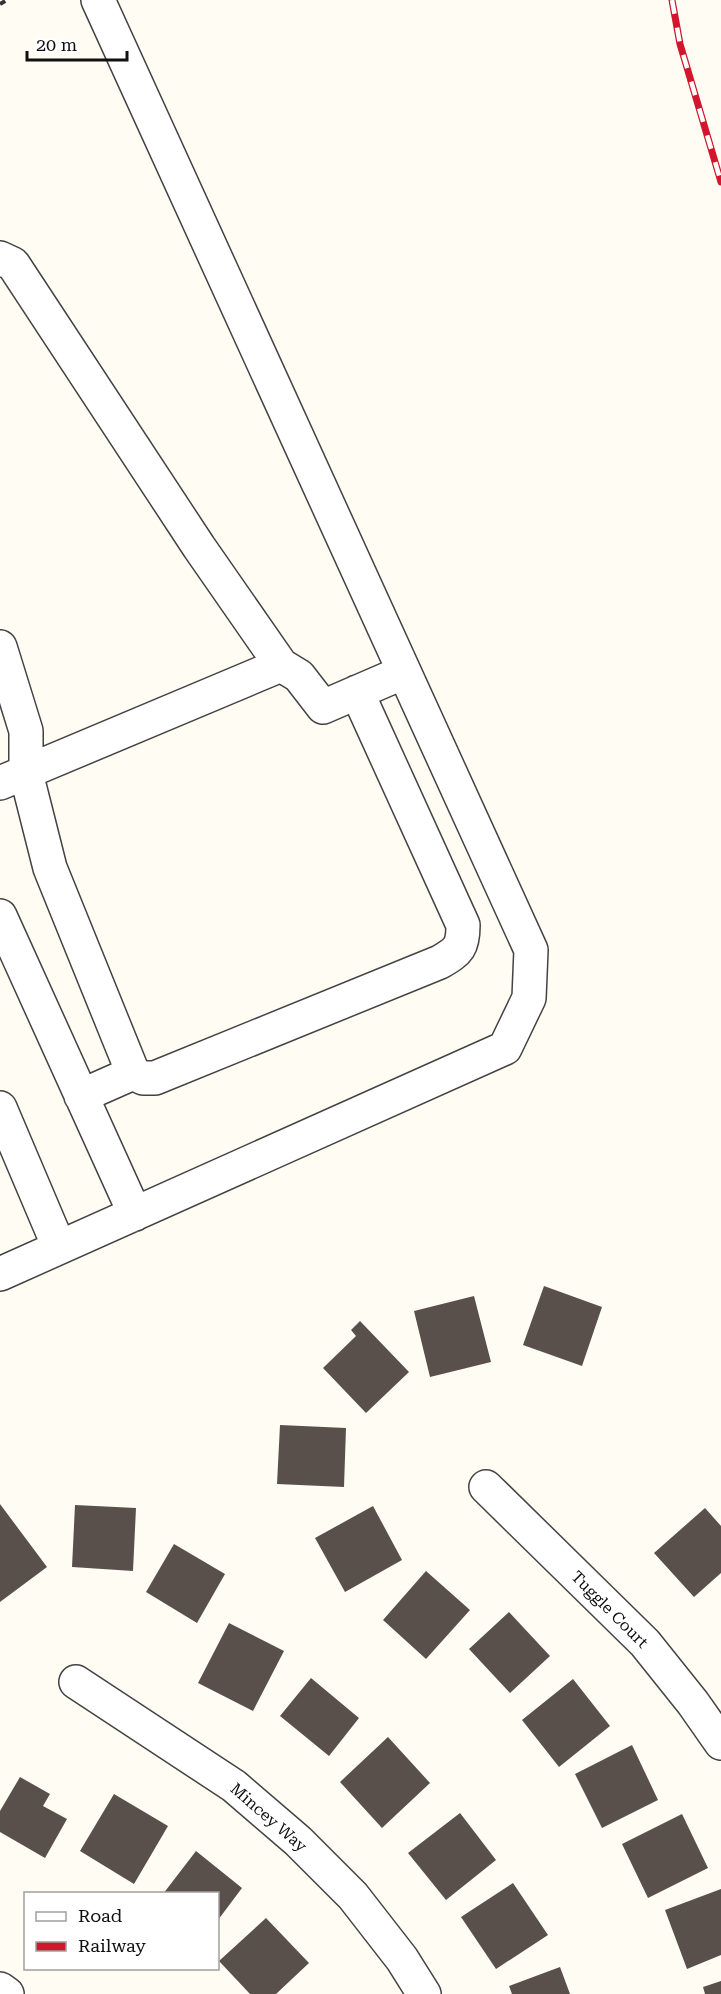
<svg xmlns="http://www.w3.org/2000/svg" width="721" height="1994" viewBox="0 0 721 1994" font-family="'Roboto Serif',serif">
  <rect width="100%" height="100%" fill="#fffcf3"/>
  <path fill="#5a504b" d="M544,1286L602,1307L582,1366L523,1345Z
    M474,1296L491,1362L430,1377L414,1311Z
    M360,1321L409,1372L366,1413L323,1368L356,1336L351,1330Z
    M280,1425L346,1428L344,1487L277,1484Z
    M0,1504L47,1567L0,1602Z
    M75,1505L136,1508L133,1571L72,1567Z
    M373,1506L402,1560L345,1592L315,1538Z
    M705,1508L721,1526V1573L694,1597L654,1553Z
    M174,1544L225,1574L197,1623L146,1592Z
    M426,1571L470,1610L426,1659L383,1620Z
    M509,1612L550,1656L510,1693L469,1649Z
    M229,1623L284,1651L253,1711L198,1683Z
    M311,1678L359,1718L329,1756L280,1716Z
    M573,1679L610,1726L559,1767L522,1720Z
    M388,1737L430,1783L382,1828L340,1782Z
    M632,1745L658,1800L602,1828L575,1774Z
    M20,1777L50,1794L43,1806L67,1819L45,1858L0,1832V1811Z
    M114,1794L168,1826L134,1884L80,1851Z
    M460,1813L496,1860L446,1900L408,1853Z
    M682,1814L708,1868L648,1898L622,1844Z
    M196,1851L242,1888L218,1920V1894H163Z
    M513,1883L548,1935L496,1969L461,1917Z
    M721,1889V1955L687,1969L665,1910Z
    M266,1918L309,1963L276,1994H250L219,1961Z
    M560,1967L570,1994H512L509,1986Z
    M721,1981V1994H705L703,1987Z"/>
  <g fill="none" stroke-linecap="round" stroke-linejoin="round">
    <g stroke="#434343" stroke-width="36">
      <path id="minor" d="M0,258L13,264L199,547L281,665L299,676L323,707L404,672
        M0,647L26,731V773L50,868L133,1073L143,1078H155L440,962C459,951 463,947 463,925L357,692
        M0,783L281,665
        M0,916L135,1214
        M81,1096L133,1073
        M0,1108L59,1247
        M0,1274L505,1048L529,998L531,950L98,0
        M486,1487L645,1643L693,1703L721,1743
        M76,1682L234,1786L298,1841L353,1896L402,1959L424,1994
        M0,1989L7,1994"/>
    </g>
    <path stroke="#323232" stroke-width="4" stroke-dasharray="6 3" stroke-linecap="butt" d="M0,4L7,0"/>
    <use href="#minor" stroke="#fff" stroke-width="33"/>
    <g stroke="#d2162d" stroke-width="7">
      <path id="rail" d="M672,0L680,44L721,182"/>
    </g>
    <use href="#rail" stroke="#fff" stroke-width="4.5" stroke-dasharray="14" stroke-linecap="butt"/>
  </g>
  <g text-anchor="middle" stroke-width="6" stroke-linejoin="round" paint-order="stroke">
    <g font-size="16" fill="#101010" stroke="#fff">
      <text transform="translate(610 1609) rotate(45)" y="6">Tuggle Court</text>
      <text transform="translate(269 1817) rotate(41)" y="6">Mincey Way</text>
    </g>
  </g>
  <rect x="24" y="1892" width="195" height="78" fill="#ffffff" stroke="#9f9f9f" stroke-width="1.5"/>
  <rect x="36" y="1912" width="30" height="9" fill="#ffffff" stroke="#9f9f9f" stroke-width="1.5"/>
  <text x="78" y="1922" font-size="18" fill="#101010">Road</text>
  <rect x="36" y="1942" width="30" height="9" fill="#d2162d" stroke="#9f9f9f" stroke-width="1.5"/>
  <text x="78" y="1952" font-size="18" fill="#101010">Railway</text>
  <path d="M27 51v9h100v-9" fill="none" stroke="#101010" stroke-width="3"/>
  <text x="36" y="51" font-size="18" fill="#101010" stroke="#ffffff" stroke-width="4.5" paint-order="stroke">20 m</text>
</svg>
